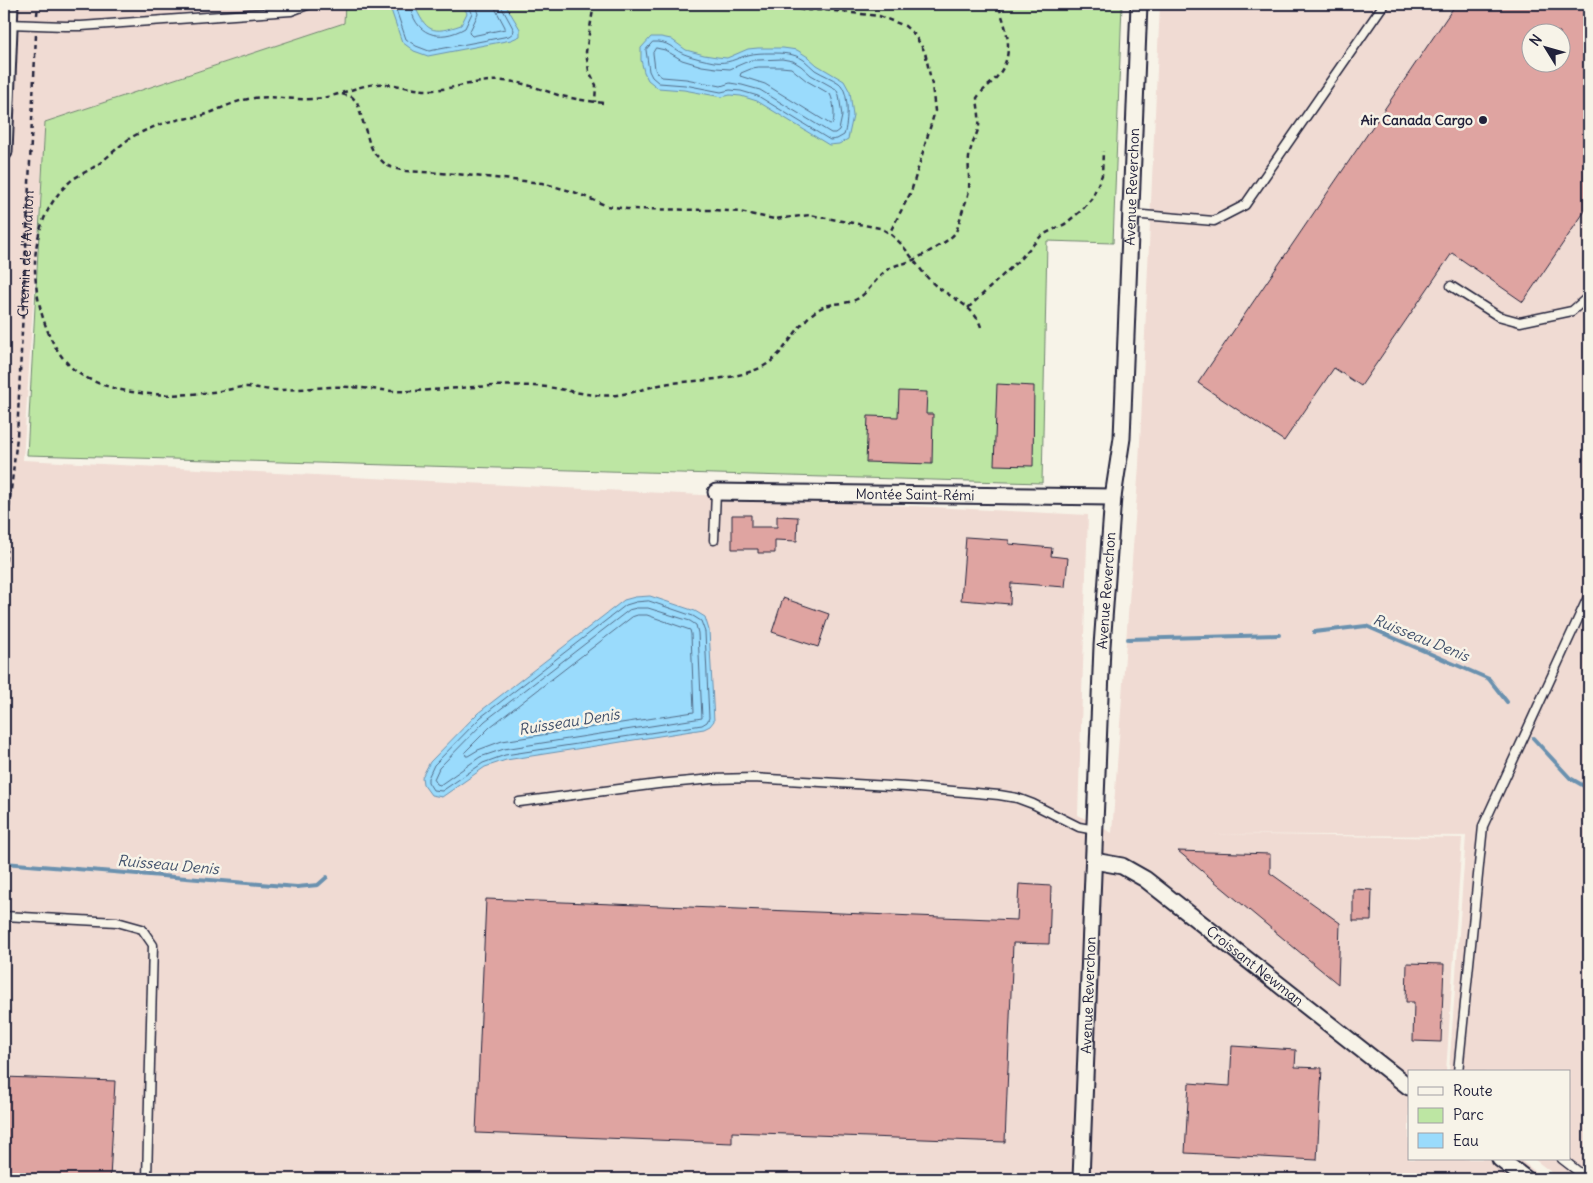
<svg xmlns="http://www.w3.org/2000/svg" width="1593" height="1183" viewBox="0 0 1593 1183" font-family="Delius,sans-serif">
  <rect width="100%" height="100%" fill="#f7f3e8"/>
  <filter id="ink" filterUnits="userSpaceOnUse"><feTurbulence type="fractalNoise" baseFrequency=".02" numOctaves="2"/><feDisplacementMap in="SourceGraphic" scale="10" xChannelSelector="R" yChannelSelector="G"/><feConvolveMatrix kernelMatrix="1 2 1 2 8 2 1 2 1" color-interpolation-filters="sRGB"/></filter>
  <g filter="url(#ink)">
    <path fill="#f0dbd3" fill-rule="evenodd" d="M4,4H345L344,23L45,122L23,460L1088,515L1078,815L1112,833L1139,465L1160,4H1589V1179H1560L1534,1159H1569V1072H1449L1466,836L1208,834L1462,838L1446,1072H1409V1159H1519L1545,1179H4ZM1530,32H1560V62H1530Z"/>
    <path fill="#bde6a3" stroke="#70846f" d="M345,4H1122L1113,243L1047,241L1042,483L27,455L45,122L344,23Z"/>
    <path fill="#9adbfc" stroke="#6a91af" d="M389,4H414C426,32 432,35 461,25L467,13L462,4H505L520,29V36L511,40L428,56L414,51L402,42Z
      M651,37H661L671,39L686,50L704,55L717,57L727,58L748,49L758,48H783L797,50L808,57L817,65L844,81L850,92L853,116L848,139L839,144L829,145L757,101L741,96L730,95L722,97L684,90L658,88L648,80L644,72L641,60V48Z
      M650,596L695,611L705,617L709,630L714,721L710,726L704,729L506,760L485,767L442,797L431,795L423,784L422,777L430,762L478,713L624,600L635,597Z"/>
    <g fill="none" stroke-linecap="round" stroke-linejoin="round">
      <path stroke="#526c88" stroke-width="1" d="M394,4L406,39L416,46L429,51L509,36L513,33L514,30L502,8L501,4
        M410,4C414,35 439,43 465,28L472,13L468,4
        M475,4L478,14L469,33L472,36L505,29V27L496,10L495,4
        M653,42C669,41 672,49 684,54C694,58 704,60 714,62C729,64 734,59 748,55C755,53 763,53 770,53C782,53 794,53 804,60C808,63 811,67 815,70C823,75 832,78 839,83C850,92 848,123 844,135L837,139L830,140L758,96L741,91L730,90L721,92L685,85L659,83L652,77L649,71L646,50Z
        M656,48L665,50L682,60L702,66L716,68L730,69L751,60H759L782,59L793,61L801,66L811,75L836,89L839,95L842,116L839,130L835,133H831L760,90L742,85L730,83L721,86L686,79L662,77L657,73L655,69L653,53Z
        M759,67H781L791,68L807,81L830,94C834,102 835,114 833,123L830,124L765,84L740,76L741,73L753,68Z
        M649,601L693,616L701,621L705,632L709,718L707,722L702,725L505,755L483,763L442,791L433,790L428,782V778L434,765L481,717L626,605L636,602Z
        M637,608H648L690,621L696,625L698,633L702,718L504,749L480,757L440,785L437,784L434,779L439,768L485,721L629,610Z
        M638,615H647L690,630L691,634L694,712L502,741L478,750L468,756H466L465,752L490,727L632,617Z"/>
      <path stroke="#6a91af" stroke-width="4" d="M1314,632L1366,626L1489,679L1507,702
        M1128,639L1279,635
        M1533,738L1570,778L1589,789
        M4,863L297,887L318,885L327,877"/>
    </g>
    <path fill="#dfa4a1" stroke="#22223b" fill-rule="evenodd" d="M1456,4H1589V205L1523,302L1452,253L1361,386L1334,368L1284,441L1198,383ZM1530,32H1560V62H1530Z
      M997,384L1034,386L1033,466L994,465Z
      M899,391L927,392L926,414H933L932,464L866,462L868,416L898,417Z
      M732,515H751V527H777V516L798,517L797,541L775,540V553H758V549H732Z
      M966,537L1009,540V544L1052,548L1051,556L1068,558L1065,587L1011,583L1010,604L961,600Z
      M783,598L829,614L818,647L772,632Z
      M1178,851L1270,854V873L1340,923L1338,984Z
      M1019,884L1051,886L1049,944L1013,943L1005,1142L732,1132V1143L476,1133L486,899L1017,920Z
      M1353,889L1372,890L1371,921H1353Z
      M1407,963L1444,964L1441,1042L1413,1041L1414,1002H1406Z
      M1232,1046L1296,1050L1295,1067L1322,1068L1317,1160L1185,1153L1189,1083L1230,1086Z
      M4,1077L115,1081L110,1179H4Z"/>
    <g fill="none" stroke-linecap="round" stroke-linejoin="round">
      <g stroke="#22223b" stroke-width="11">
        <path id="service" d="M9,24L65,26H81L291,11L310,4
          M1131,214L1214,221L1245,205L1384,4
          M1451,286L1498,316L1520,322L1572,311L1589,296
          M714,540L716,492
          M519,802L658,784L713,779L753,778L907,787L999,795L1017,798L1033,804L1079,827L1095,830
          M4,916L117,922L142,929L153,945L147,1179
          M1458,1072L1483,826L1589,595
          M1562,1159L1588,1179"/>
      </g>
      <g stroke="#22223b" stroke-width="19">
        <g id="minor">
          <path d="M4,152L10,4"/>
          <path id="s2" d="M716,492L1113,497"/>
          <path id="s3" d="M1094,861L1122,866L1145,879L1409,1087"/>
          <path d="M1500,1159L1526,1179"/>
          <path id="s4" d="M1081,1179L1102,646L1113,497L1122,438L1139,4"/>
        </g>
      </g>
      <g stroke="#22223b" stroke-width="2.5" stroke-dasharray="5 4" stroke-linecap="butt">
        <path d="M594,4L586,52L589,71L596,85L595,102"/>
        <path d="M781,4L803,10H825L879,16L905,26L914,34L925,52L932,85L935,111L911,192L890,232"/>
        <path d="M37,15L38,4"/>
        <path d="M342,94L352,97L357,102L369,142L374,153L386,165L393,168L406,171L456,174L542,183L574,192L607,206L627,209L715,210L740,212L774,219L810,215L880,228C905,239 915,268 936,286C952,298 975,307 981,327"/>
        <path d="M603,103C588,101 573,99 558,95C540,89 523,82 504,81C479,79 455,89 431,90C412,91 394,82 376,84C357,86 340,95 322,98C297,102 272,94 248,99C232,102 219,110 204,115C195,118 186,118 177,120C165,122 153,127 142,132C124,139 113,154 97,165C90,170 81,174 73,179C46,201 34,236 35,270C36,306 50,357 83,376C123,398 176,397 220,391C229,390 238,387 247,387C257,387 265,390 275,390C294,390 312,388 330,387C358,385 386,393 414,391C454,389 494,384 534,386C563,387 587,398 617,395C635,393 653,385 671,383C701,380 735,380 762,367C788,354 796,321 821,308C832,302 846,305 857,299C870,292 876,276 890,268C901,263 897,266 908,262C917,259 950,241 955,233C958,229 959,221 961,216C963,207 968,199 969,189C970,177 967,164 970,152C972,143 977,135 979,126C980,117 978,108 977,98C982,90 990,85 996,78C1016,55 1007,30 998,4"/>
        <path d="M968,308L1020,259L1042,235L1065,224L1082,210L1092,198L1102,175L1103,151"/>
        <path id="s1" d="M4,588L9,508L17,437L36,35"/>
      </g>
      <use href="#service" stroke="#f7f3e8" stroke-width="8"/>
      <use href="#minor" stroke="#f7f3e8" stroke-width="15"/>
    </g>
  </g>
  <circle fill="#22223b" stroke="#f7f3e8" stroke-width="2" cx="1483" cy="120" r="5"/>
  <g text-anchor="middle" stroke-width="5" stroke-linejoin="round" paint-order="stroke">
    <g font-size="14" font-weight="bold" fill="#22223b" stroke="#f7f3e8" text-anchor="end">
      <text x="1473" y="125">Air Canada Cargo</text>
    </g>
    <g font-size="14" fill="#22223b" stroke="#f7f3e8">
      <text dy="5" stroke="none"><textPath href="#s4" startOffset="994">Avenue Reverchon</textPath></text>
      <text dy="5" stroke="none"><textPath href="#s1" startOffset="335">Chemin de l'Aviation</textPath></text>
      <text dy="5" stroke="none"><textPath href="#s2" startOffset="199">Montée Saint-Rémi</textPath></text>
      <text dy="5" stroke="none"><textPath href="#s4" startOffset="589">Avenue Reverchon</textPath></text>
      <text dy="5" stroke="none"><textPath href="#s3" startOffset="195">Croissant Newman</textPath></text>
      <text dy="5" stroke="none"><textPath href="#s4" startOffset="184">Avenue Reverchon</textPath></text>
    </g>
    <g font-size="15" font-style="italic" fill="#40506b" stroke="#f7f3e8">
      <text transform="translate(1421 638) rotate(22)" y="5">Ruisseau Denis</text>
      <text transform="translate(569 722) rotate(-9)" y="5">Ruisseau Denis</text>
      <text transform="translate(168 865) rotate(5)" y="5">Ruisseau Denis</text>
    </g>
  </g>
  <rect width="1593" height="1183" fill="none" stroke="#f7f3e8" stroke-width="20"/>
  <rect x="10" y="10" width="1573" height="1163" fill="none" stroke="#22223b" stroke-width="2" filter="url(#ink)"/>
  <rect x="1408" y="1070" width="162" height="90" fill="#f7f3e8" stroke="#a29fa3"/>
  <rect x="1418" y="1087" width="25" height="8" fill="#f7f3e8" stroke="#a29fa3"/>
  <text x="1453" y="1096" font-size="15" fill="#22223b">Route</text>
  <rect x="1418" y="1108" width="25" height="15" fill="#bde6a3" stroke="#a29fa3"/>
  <text x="1453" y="1120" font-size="15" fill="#22223b">Parc</text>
  <rect x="1418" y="1133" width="25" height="15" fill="#9adbfc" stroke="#a29fa3"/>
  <text x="1453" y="1146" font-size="15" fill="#22223b">Eau</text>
  <g transform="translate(1546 48) rotate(307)"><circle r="24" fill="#f7f3e8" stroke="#a29fa3"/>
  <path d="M0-4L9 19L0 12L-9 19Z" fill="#22223b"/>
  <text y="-8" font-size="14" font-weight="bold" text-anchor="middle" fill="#22223b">N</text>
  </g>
</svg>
